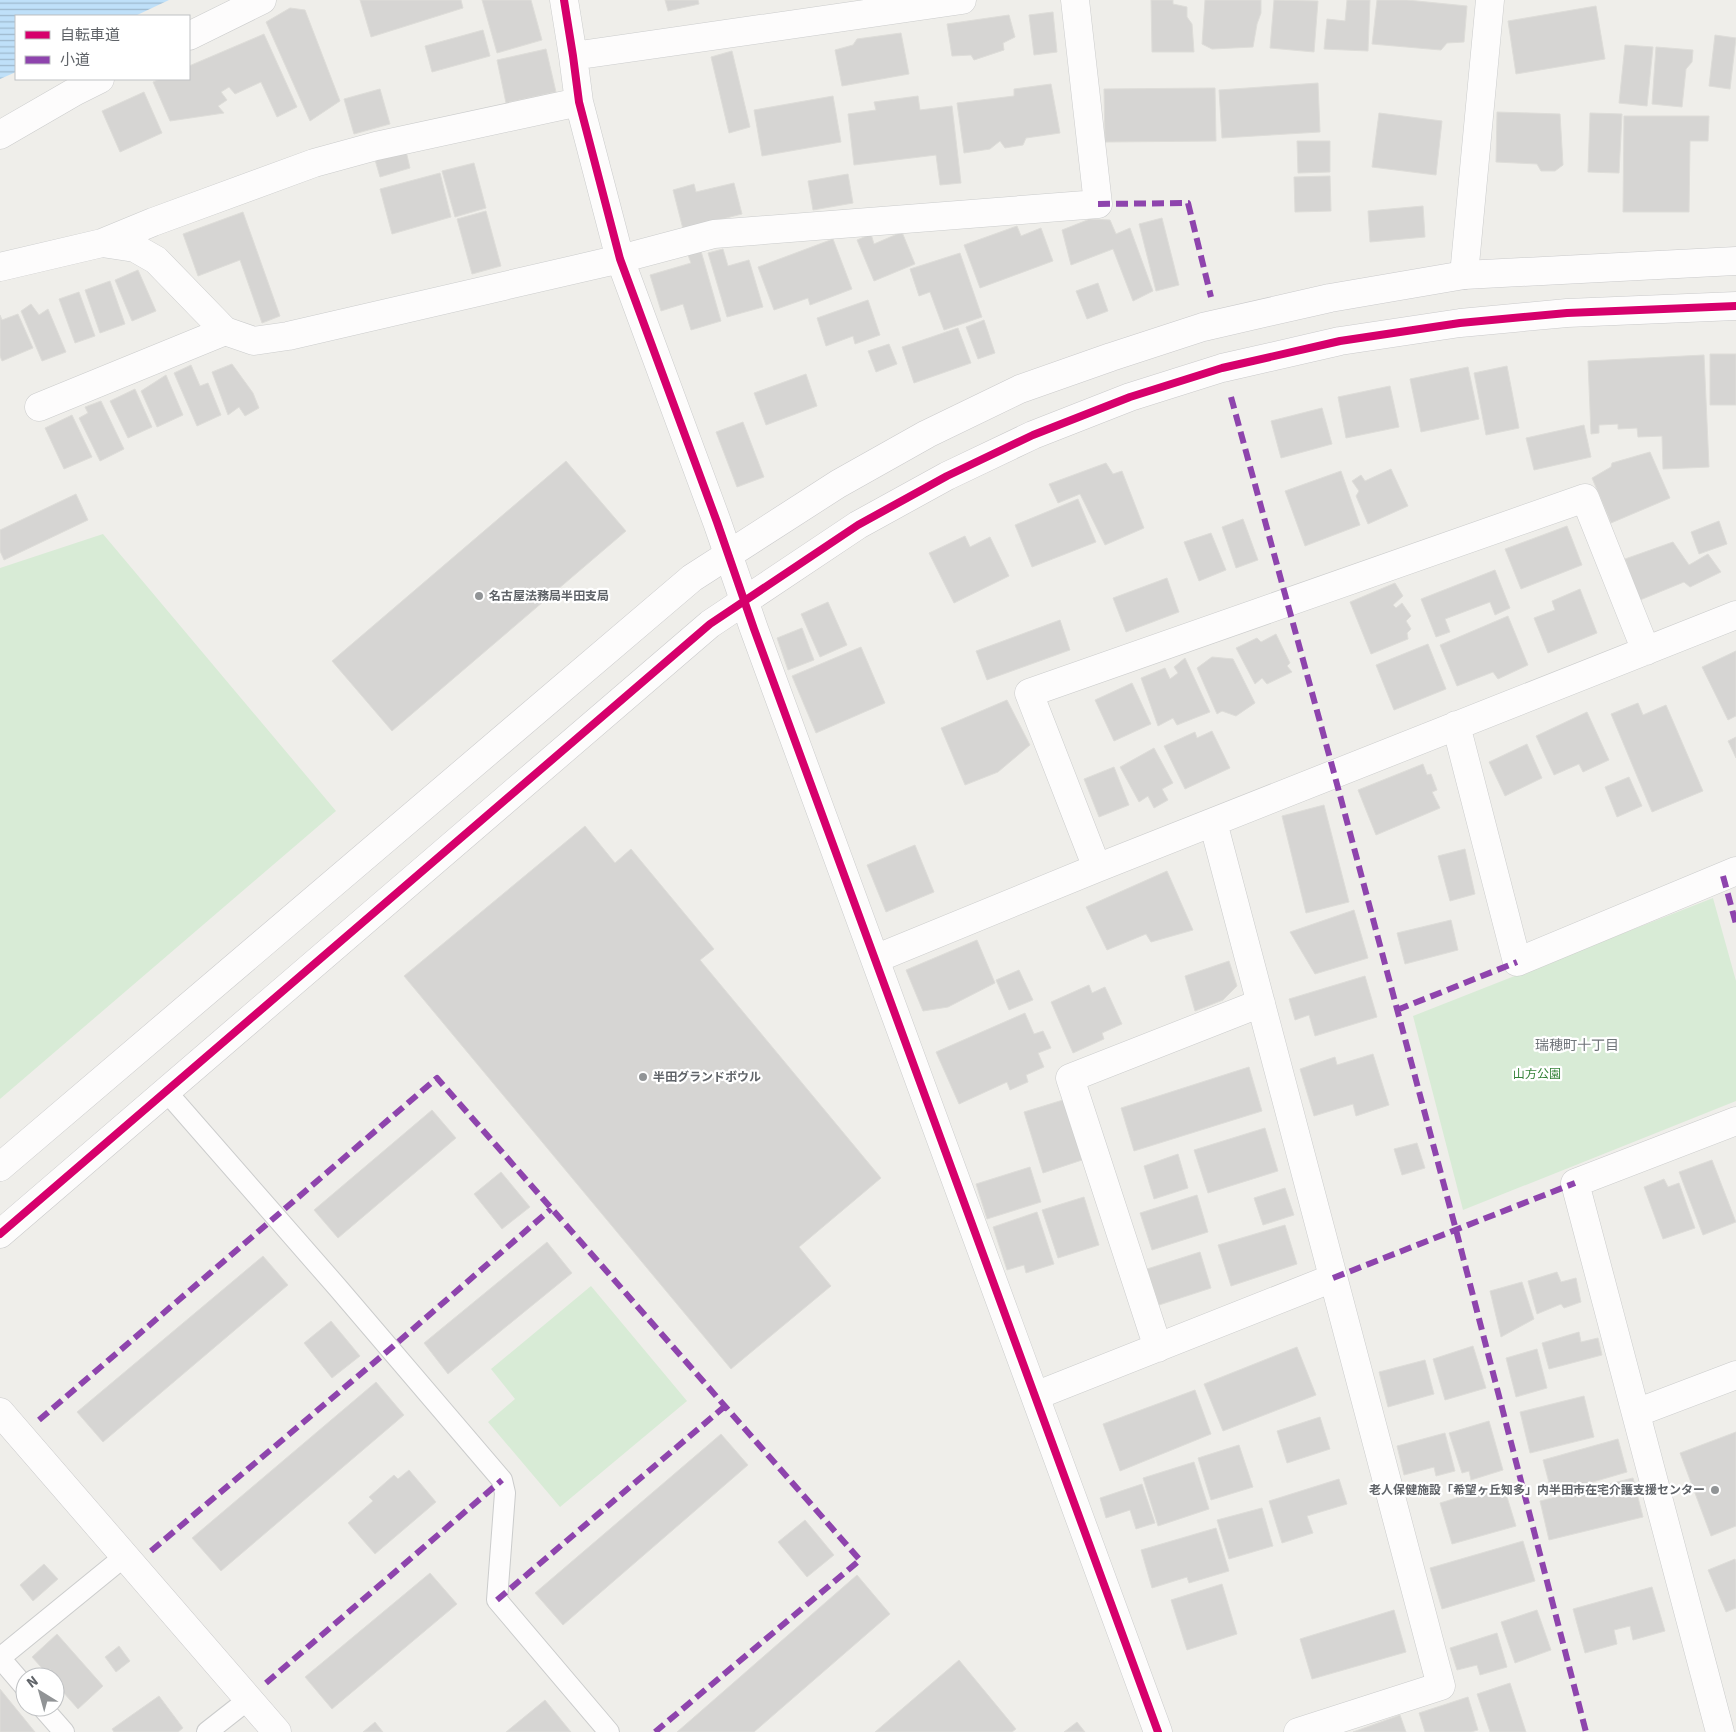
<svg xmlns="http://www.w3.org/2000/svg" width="1736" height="1732" viewBox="0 0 1736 1732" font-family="Signika,'Noto Sans JP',sans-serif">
  <defs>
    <pattern id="water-rules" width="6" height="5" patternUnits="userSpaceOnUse" patternTransform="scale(1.25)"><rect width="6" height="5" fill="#bfe0f9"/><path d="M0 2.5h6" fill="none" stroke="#9eb9cd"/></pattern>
  </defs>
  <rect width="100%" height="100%" fill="#efeeea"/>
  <path fill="#d8ebd6" d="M103,534L336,811L0,1099V568Z
    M1713,898L1736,981V1101L1463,1210L1413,1016Z
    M591,1286L687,1401L560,1507L488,1422L515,1399L491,1369Z"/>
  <path fill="url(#water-rules)" d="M0,0H169L135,16H16V72L0,79Z"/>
  <path fill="#d6d5d3" stroke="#deddd9" d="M360,0H461L463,8L371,37Z
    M482,0H531L542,40L497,53Z
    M665,0H698L699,4L668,11Z
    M1151,0H1173V4L1187,7V17L1192,24L1194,52H1152Z
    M1205,0H1261V13L1257,24L1253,47L1212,49L1202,44Z
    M1274,0L1318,1L1314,52L1270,48Z
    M1347,0H1370L1368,51L1324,49L1327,19L1345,21Z
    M1377,0H1407L1467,6L1464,42L1447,43L1441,50L1372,44Z
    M1596,6L1605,59L1516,74L1508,21Z
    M290,8L305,10L340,101L310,121L266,22Z
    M1053,12L1057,52L1034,55L1029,15Z
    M1009,15L1015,37L1003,43L1004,50L974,60L971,55L952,56L947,24Z
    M483,30L490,56L432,72L425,46Z
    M901,33L909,74L842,86L835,50L853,45L857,39Z
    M264,34L297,107L277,117L261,82L235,94L229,87L221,92L227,100L218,106L224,113L170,121L153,82L160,79H189V66Z
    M1715,35L1736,38L1730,89L1709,86Z
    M1625,45L1653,47L1647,106L1619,103Z
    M1656,47L1693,50L1692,62L1686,69L1682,107L1652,104Z
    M546,49L556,92L506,103L497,60Z
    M732,51L750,127L729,133L711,57Z
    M1318,83L1320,132L1222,138L1219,90Z
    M1051,84L1060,133L1026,138L1023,145L1005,148L1000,141L990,149L964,153L957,103L1014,96V89Z
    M1215,88L1216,141L1105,142L1104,89Z
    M380,89L390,124L354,134L344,99Z
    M144,92L162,133L120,152L102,111Z
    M833,96L841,142L762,156L754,110Z
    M918,96L920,110L952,106L961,183L940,185L936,155L854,165L848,114L876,110L874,102Z
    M1497,112L1560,114L1563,165L1555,171H1541L1537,164L1496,162Z
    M1379,113L1442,121L1436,175L1372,167Z
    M1590,113L1622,114L1619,173L1588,172Z
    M1624,116H1709L1708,141H1690L1689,212H1623Z
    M1297,141H1330V172L1298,173Z
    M406,151L410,168L380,177L375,160Z
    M474,163L486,208L455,217L442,171Z
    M440,173L451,217L392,234L380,189Z
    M848,174L853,203L813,210L808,181Z
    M1330,176L1331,211L1295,212L1294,177Z
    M734,183L742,214L683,229L673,190L694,184L696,192Z
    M1423,206L1425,237L1370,242L1368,211Z
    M486,211L501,266L472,274L457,219Z
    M243,212L280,316L262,323L240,260L198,276L183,234Z
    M1162,218L1179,285L1156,291L1139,224Z
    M1090,219L1110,220L1116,234L1130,228L1153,291L1133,301L1113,249L1071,265L1062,230Z
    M1017,226L1021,236L1041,228L1053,261L980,288L964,245Z
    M902,232L915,264L874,281L857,240L871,234L874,244Z
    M833,239L852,289L810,305L808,298L774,310L758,267Z
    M723,249L728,266L749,260L763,307L727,317L708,253Z
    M701,251L721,321L691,330L683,304L661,311L650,275L691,263L688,255Z
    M960,253L982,317L944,330L930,292L919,296L910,269Z
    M138,270L156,311L132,321L115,280Z
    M110,281L125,324L100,333L85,290Z
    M1098,283L1108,311L1087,319L1076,291Z
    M79,292L95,336L75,343L59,299Z
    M868,300L880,335L855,344L853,336L826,346L817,318Z
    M31,304L39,315L48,309L66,352L42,361L21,311Z
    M18,314L33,348L2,361L0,356V315L2,320Z
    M984,320L995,353L978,359L966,327Z
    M958,328L971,363L914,383L902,347Z
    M889,344L897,364L876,372L868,351Z
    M1710,354H1736V405H1710Z
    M1704,355L1709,467L1663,469L1662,436L1638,437L1637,428L1618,429V424L1599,425V433L1591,434L1588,361Z
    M232,364L253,393L259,408L245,416L239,407L228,415L212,372Z
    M191,365L200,386L208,383L221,415L197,426L174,373Z
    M1507,366L1519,428L1486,435L1474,373Z
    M1468,367L1479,419L1421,432L1410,379Z
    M806,374L817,406L766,425L754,393Z
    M166,375L183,415L157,427L141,391Z
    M1390,386L1399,427L1346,438L1338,397Z
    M135,389L152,427L128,438L110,401Z
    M101,401L124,449L100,461L79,418L88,413L85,407Z
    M1322,408L1332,444L1281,458L1271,421Z
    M72,415L92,457L64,469L45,428Z
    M743,422L764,477L737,487L716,432Z
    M1584,425L1591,457L1534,470L1526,438Z
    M1650,452L1670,498L1611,523L1592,478L1611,467L1612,463Z
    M566,461L626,531L392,731L332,661Z
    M1106,463L1113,474L1122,471L1144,528L1105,545L1080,494L1058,503L1049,484Z
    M1391,469L1408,506L1368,524L1356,496L1359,491L1352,481L1361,475L1365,481Z
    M1341,471L1360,525L1305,546L1285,491Z
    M76,494L88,520L4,560L0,551V530Z
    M1078,499L1096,542L1032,567L1015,525Z
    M1243,519L1258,560L1236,568L1222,527Z
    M1719,521L1727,544L1699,554L1691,532Z
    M1567,526L1582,565L1521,589L1505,549Z
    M1211,533L1226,570L1199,581L1184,542Z
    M965,536L970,547L990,537L1009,576L954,603L929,553Z
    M1673,542L1689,565L1708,554L1721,572L1690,587L1684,582L1640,600L1625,559Z
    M1495,570L1510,608L1495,615L1490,602L1445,619L1450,632L1436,637L1421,599Z
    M1167,578L1179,612L1126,632L1113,598Z
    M1395,583L1403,596L1393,605L1396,608L1402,603L1411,616L1406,621L1411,629L1407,633L1408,639L1371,654L1350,602Z
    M1580,589L1597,633L1548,653L1534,618L1555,610L1552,601Z
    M828,602L847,645L820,657L801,614Z
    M1508,616L1528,665L1498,679L1493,672L1457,686L1440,645Z
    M1060,620L1070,650L987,680L976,651Z
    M802,628L814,660L788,670L777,638Z
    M1276,634L1290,663L1287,666L1292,672L1267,684L1262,678L1255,684L1236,648L1257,638L1261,642Z
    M1428,644L1446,689L1394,710L1376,665Z
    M861,647L885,703L816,733L792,676Z
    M1736,651V716L1728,720L1702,667Z
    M1212,657L1233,659L1255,703L1236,716L1222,711L1217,714L1197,668Z
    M1185,658L1210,712L1177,725L1173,718L1158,726L1141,678L1165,668L1170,679L1178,673L1174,667Z
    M1132,683L1151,724L1114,741L1095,700Z
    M1007,700L1030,745L998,772L965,785L941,728Z
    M1638,703L1643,715L1666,705L1703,791L1652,812L1611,714Z
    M1587,712L1609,760L1583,772L1579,764L1554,775L1536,736Z
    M1212,731L1230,768L1185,789L1164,746L1195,732L1197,738Z
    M1736,737V758L1728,741Z
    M1527,744L1542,778L1505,796L1489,762Z
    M1154,748L1173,783L1162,789L1168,800L1154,808L1148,796L1139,802L1120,767Z
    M1423,764L1427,775L1431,774L1437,790L1432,792L1440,808L1376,835L1358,790Z
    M1114,767L1129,805L1099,817L1084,779Z
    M1629,777L1642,806L1617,817L1605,787Z
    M1324,805L1349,902L1306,913L1282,816Z
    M585,826L615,863L631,849L714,949L700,960L881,1178L799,1247L831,1286L731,1369L404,976Z
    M915,845L934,892L886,912L867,865Z
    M1465,849L1475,894L1450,901L1438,856Z
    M1167,871L1193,930L1151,942L1146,934L1107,950L1086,907Z
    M1354,910L1368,958L1315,974L1290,932Z
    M1451,920L1458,950L1405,964L1397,933Z
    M977,940L995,983L948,1007L923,1011L906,970Z
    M1229,961L1237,986L1223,1000L1195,1011L1185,976Z
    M1019,970L1033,1000L1009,1010L996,980Z
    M1365,976L1377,1017L1315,1036L1309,1015L1295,1020L1289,999Z
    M1089,985L1092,993L1105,987L1122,1024L1102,1033L1104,1039L1073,1053L1051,1002Z
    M1025,1013L1034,1034L1043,1031L1051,1048L1038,1053L1044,1067L1026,1075L1028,1082L1010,1090L1007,1082L959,1104L936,1052Z
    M1373,1054L1389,1105L1356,1116L1353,1104L1314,1116L1300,1069L1335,1057L1337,1065Z
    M1249,1067L1262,1111L1134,1151L1121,1108Z
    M1063,1100L1082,1160L1043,1173L1024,1112Z
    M432,1110L456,1138L338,1238L314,1210Z
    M1265,1128L1278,1171L1208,1193L1194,1150Z
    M1417,1143L1425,1168L1402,1175L1394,1149Z
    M1178,1154L1188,1188L1154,1199L1144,1166Z
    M1712,1160L1736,1222L1703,1235L1679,1172Z
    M1030,1167L1041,1202L987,1219L976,1184Z
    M501,1172L530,1207L502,1229L474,1194Z
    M1664,1179L1668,1187L1679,1183L1695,1228L1663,1239L1644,1187Z
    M1285,1188L1294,1215L1263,1225L1254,1198Z
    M1197,1195L1208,1232L1152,1250L1140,1213Z
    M1084,1197L1099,1245L1058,1258L1042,1210Z
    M1037,1212L1054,1264L1026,1273L1024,1265L1007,1270L993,1227Z
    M1285,1225L1297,1264L1231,1286L1218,1245Z
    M547,1242L572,1273L448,1374L424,1343Z
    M1200,1252L1211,1288L1159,1305L1147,1269Z
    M263,1256L288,1285L103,1442L77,1412Z
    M1557,1272L1561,1282L1576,1278L1581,1302L1564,1308L1561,1304L1537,1314L1528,1281Z
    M1522,1282L1534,1319L1501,1337L1490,1291Z
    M331,1321L360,1356L332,1378L304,1343Z
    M1579,1332L1581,1342L1598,1338L1602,1355L1549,1369L1542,1343Z
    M1473,1346L1486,1388L1445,1400L1433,1359Z
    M1297,1347L1316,1395L1223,1431L1204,1384Z
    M1537,1349L1547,1388L1516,1397L1506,1358Z
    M1425,1360L1434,1394L1388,1407L1379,1372Z
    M376,1382L404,1415L221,1571L192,1538Z
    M1195,1390L1211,1434L1120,1471L1103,1424Z
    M1584,1396L1594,1437L1530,1453L1520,1412Z
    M1320,1417L1330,1449L1287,1463L1277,1431Z
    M1489,1421L1503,1470L1471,1480L1469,1471L1462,1473L1449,1433Z
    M1736,1432V1526L1711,1536L1680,1453Z
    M1445,1433L1455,1471L1436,1476L1434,1467L1404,1475L1397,1446Z
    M721,1434L748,1465L563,1625L535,1593Z
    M1618,1439L1627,1472L1552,1494L1543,1460Z
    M1239,1445L1253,1487L1211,1500L1198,1458Z
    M1194,1462L1209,1509L1158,1526L1143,1478Z
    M409,1470L436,1502L375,1554L348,1523L373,1501L369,1497L394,1475L398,1479Z
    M1633,1478L1643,1517L1549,1540L1540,1501Z
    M1339,1479L1347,1504L1307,1516L1313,1533L1282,1543L1269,1501Z
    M1142,1484L1155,1523L1136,1529L1130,1510L1106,1518L1100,1498Z
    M1503,1484L1516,1526L1452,1544L1440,1503Z
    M1262,1508L1273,1546L1229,1559L1217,1520Z
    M805,1520L834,1555L807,1577L778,1542Z
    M1216,1528L1229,1571L1189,1583L1187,1577L1152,1588L1141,1550Z
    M1523,1541L1535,1581L1442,1609L1430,1568Z
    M1735,1559L1736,1563V1608L1726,1612L1708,1570Z
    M44,1564L58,1579L33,1601L20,1585Z
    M430,1573L457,1604L332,1709L305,1677Z
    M857,1575L890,1614L754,1732H677Z
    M1222,1584L1237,1634L1187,1650L1171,1600Z
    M1652,1587L1665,1631L1633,1640L1630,1626L1614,1630L1617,1644L1585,1653L1573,1609Z
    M1394,1610L1406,1652L1312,1679L1300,1639Z
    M1537,1610L1551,1650L1515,1663L1501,1622Z
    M1497,1633L1507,1667L1480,1675L1477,1665L1457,1670L1450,1648Z
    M57,1634L103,1686L78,1709L55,1683V1677H50L32,1657Z
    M119,1646L130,1661L116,1672L105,1657Z
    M959,1660L1016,1729L1012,1732H875Z
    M1510,1683L1526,1732H1490L1477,1694Z
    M0,1689L35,1732H0Z
    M159,1696L183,1728L178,1732H114L112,1729Z
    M1468,1697L1478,1730L1471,1732H1425L1419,1713Z
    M545,1700L571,1732H506Z
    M1400,1715L1406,1732H1353Z
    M375,1722L383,1732H363Z
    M1077,1722L1085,1732H1064Z"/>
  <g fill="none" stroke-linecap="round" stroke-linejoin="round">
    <g stroke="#cbcccc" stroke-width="22">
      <path id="lane" d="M165,1090L338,1288L502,1480L505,1493L497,1600L609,1732
        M25,1687L0,1658L125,1556
        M42,1707L64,1732
        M207,1732L249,1699"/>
    </g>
    <g stroke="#cbcccc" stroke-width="29">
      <path id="street" d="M564,0L573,56L579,102L620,259L717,522L754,629L1158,1732
        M189,36L262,0
        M573,56L962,0
        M0,135L76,91L100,79
        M102,243L153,222L314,163L376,146L579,102
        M0,267L102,243L135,248L156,260L225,331L254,341L288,336L620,259L714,234L1098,204L1075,0
        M1464,275L1490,0
        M39,407L225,331
        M1456,725L1517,962L1736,871
        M1213,822L1441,1686L1298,1732
        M1097,868L1029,693L1585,498L1646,651
        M875,959L1097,868L1736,615
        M1158,1348L1070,1078L1261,1003
        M1035,1396L1333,1278
        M1636,1413L1736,1375
        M1720,1732L1575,1183L1736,1121"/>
    </g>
    <g stroke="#cacacb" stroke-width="29">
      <path id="secondary" d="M0,1167L692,578L838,484L927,434L1020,389L1111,357L1203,327L1330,298L1464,275L1736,261
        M0,1234L710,624L858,525L947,476L1033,435L1130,397L1222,368L1340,341L1460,323L1567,313L1736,306
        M0,1412L277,1732"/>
    </g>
    <use href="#lane" stroke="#fdfcfc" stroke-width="20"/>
    <use href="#street" stroke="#fdfcfc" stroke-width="28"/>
    <use href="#secondary" stroke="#fdfcfc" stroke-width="28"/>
    <path stroke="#8e44ad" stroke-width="6" stroke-dasharray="12 6" stroke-linecap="butt" d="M1098,204L1188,203L1211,297
      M1231,397L1334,773L1456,1230L1586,1732
      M1723,876L1736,924
      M1397,1010L1517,962
      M1333,1278L1575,1183
      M39,1420L437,1078L860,1560L655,1732
      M151,1551L390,1349L551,1209
      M497,1600L724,1407
      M266,1683L502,1480"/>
    <g stroke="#fff" stroke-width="11">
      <path id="cycleway" d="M564,0L573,56L579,102L620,259L717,522L754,629L1158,1732
        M0,1234L710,624L858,525L947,476L1033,435L1130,397L1222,368L1340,341L1460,323L1567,313L1736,306"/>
    </g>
    <use href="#cycleway" stroke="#d6006c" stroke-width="8"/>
  </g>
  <g fill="#919496" stroke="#fff" stroke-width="2">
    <circle cx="479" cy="596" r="5"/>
    <circle cx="643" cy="1077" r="5"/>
    <circle cx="1715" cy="1490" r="5"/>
  </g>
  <g text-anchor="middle" stroke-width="4.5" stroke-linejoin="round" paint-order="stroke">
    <g font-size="12" font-weight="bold" fill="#5f6368" stroke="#fff" text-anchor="start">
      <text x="489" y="600">名古屋法務局半田支局</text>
      <text x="653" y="1081">半田グランドボウル</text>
      <text x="1705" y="1494" text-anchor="end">老人保健施設「希望ヶ丘知多」内半田市在宅介護支援センター</text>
    </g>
    <g font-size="12" fill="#348238" stroke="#fff">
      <text x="1537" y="1078">山方公園</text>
    </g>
    <g font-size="14" fill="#70757a" stroke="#fff">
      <text x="1577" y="1050">瑞穂町十丁目</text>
    </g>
  </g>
  <rect x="15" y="15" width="175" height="65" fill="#ffffff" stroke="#bfc1c3"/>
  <rect x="25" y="31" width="25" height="8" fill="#d6006c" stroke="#bfc1c3"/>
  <text x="60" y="40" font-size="15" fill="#5f6368">自転車道</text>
  <rect x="25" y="56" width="25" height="8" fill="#8e44ad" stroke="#bfc1c3"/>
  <text x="60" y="65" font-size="15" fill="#5f6368">小道</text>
  <g transform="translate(40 1692) rotate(323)"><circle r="24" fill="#ffffff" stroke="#bfc1c3"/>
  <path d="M0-4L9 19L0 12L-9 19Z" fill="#919496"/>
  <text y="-8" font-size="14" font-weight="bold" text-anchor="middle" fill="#5f6368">N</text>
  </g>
</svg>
